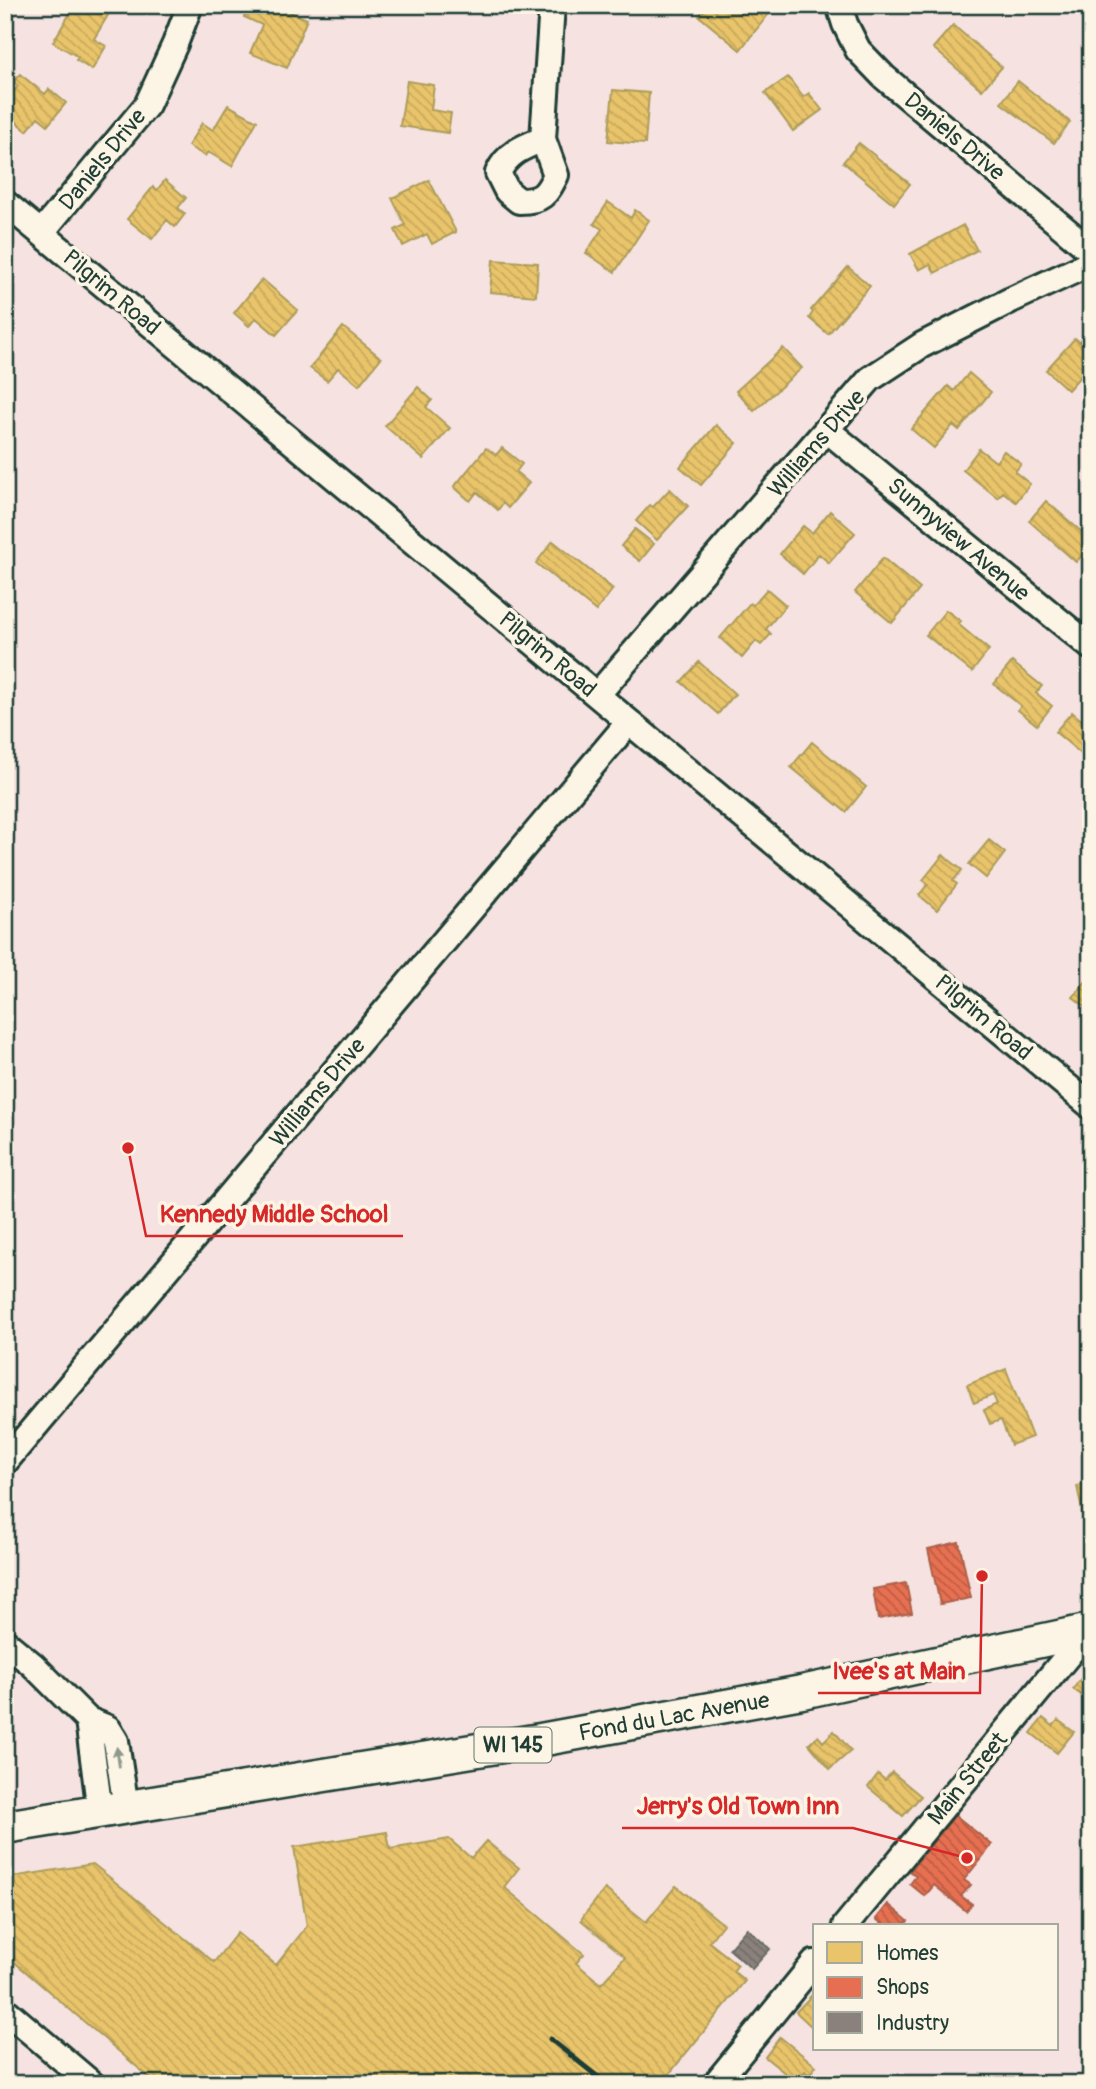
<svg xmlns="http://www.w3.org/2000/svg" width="1096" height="2089" viewBox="0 0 1096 2089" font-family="Pangolin,sans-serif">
  <defs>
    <pattern id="homes-back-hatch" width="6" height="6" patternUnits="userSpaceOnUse" patternTransform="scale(1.75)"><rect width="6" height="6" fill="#e9c46a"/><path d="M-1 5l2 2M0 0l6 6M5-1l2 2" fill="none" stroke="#c7a95c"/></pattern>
    <pattern id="shops-back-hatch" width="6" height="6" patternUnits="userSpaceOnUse" patternTransform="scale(1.75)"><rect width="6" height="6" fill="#e76f51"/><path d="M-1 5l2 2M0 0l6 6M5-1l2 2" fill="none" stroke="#bb5c44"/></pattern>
    <pattern id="industry-back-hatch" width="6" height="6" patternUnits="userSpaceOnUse" patternTransform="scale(1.75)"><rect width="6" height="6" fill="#8a817c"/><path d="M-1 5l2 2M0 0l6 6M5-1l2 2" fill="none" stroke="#706b66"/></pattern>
  </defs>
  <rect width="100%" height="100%" fill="#f6e3e1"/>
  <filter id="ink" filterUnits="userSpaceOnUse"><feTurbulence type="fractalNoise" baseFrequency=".0143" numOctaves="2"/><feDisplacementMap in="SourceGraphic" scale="14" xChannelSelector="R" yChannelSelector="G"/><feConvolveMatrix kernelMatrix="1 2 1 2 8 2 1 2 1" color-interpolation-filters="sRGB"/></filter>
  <g filter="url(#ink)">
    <path fill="url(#homes-back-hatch)" stroke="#ac9c5a" stroke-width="2" d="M75,5H92L108,15L94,39L106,46L92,70L76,60L78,57L53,42Z
      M249,5H274L307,19L287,68L250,53L262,25L244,17Z
      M708,5H742L744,7L746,5H766L772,10L740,50L699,16Z
      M953,25L1002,67L982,90L933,48Z
      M20,74L45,94L49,89L66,103L48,125L38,117L27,131L5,113V103L18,86L13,82Z
      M788,77L803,97L809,93L822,110L793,131L765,93Z
      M407,81L434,85L431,110L451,113L448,133L400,126Z
      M1018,81L1070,122L1054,143L1001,103Z
      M613,90L649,93L645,144L608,141Z
      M228,105L257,121L232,166L208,152L205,156L188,146L202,123L213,130Z
      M859,143L910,184L894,204L843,162Z
      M165,180L186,198L178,208L185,214L175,227L167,220L152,239L127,219L153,187L157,190Z
      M429,180L456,232L432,244L427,234L403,246L395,230L405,225L392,198Z
      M608,202L631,218L635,210L649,220L615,272L586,253L602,229L594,224Z
      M963,225L977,250L935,273L930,264L919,270L910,254Z
      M493,260L538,263L536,296L490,292Z
      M848,267L870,286L828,334L809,318L813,312L811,310Z
      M262,279L298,310L276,335L256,318L249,326L234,313Z
      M343,327L381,358L359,385L338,368L327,381L310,368Z
      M1091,329V364L1068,390L1046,370L1075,338L1080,342Z
      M783,348L802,368L754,411L736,391Z
      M969,373L991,392L959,430L953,425L934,448L911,429L948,386L954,391Z
      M418,387L432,400L426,407L450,428L423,459L385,426Z
      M716,425L737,443L701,485L680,467Z
      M486,448L496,455L502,448L522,464L516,472L529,483L508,508L503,503L498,510L477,492L470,501L454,487Z
      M979,449L996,462L1004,451L1021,464L1015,472L1030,484L1016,502L1003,492L998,498L963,470Z
      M670,489L688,506L657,540L636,521L650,505L653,507Z
      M1046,501L1091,540V545L1076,562L1029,521Z
      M830,511L855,533L829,563L819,554L803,574L780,554L803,526L812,533Z
      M635,529L654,544L640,561L621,546Z
      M553,541L613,589L596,611L536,563Z
      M883,558L920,589L892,623L855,592Z
      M767,589L786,605L766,629L771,634L761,645L756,641L742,658L720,638L750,603L753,605Z
      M946,610L961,621L958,624L989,650L972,672L926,635Z
      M699,662L735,694L718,714L681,682Z
      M1012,662L1042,686L1036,693L1052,706L1037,725L1018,710L1021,706L994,684Z
      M1072,712L1091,728V762L1055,732Z
      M812,742L866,787L846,812L791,767Z
      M989,840L1005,853L986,878L969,864Z
      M943,855L962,870L953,881L957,884L937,910L919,895L928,884L923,880Z
      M1091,975V1011L1073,997Z
      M1006,1369L1032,1437L1011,1445L1001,1420L990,1424L984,1410L997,1404L993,1395L974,1403L967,1385Z
      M1091,1483V1519L1084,1521L1077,1486Z
      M1085,1673L1091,1677V1702L1073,1689Z
      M1043,1718L1053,1726L1058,1720L1074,1732L1057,1753L1031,1733Z
      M834,1731L851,1751L830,1769L809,1744L818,1736L823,1742Z
      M1091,1766V1782L1083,1776Z
      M892,1772L921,1796L903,1816L868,1787L878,1774L885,1780Z
      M387,1832L390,1849L449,1839L471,1858L486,1841L519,1868L504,1887L584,1954L576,1963L601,1984L625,1957L581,1920L584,1915L605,1889L646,1922L676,1886L723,1924L709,1942L738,1965L733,1971L745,1981L661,2084H157L5,1954V1878L93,1864L214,1962L237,1933L276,1965L307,1926L294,1847Z
      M812,1995L814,1997V2029L796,2012Z
      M780,2037L816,2066L809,2075L805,2071L796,2082L765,2057Z"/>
    <path fill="url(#shops-back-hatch)" stroke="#ab6048" stroke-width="2" d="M959,1542L971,1598L940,1604L928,1549Z
      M906,1583L912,1613L878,1619L873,1589Z
      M955,1815L992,1845L964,1880L971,1885L961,1896L972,1904L966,1911L934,1885L925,1896L910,1884L916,1876L910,1871Z
      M888,1904L908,1921L903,1926H885L876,1919Z"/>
    <path fill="url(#industry-back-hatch)" stroke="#6a6d66" stroke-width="2" d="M747,1928L770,1949L752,1969L729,1949Z"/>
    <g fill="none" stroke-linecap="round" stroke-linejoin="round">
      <g stroke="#1f3d34" stroke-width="30">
        <path id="minor" d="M839,5L845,24L858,50L884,77L1091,251
          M543,139C523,147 507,153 498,173L507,191L519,201C542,201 546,195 556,175L543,139L552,5
          M5,203L1091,1106
          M41,233L147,105L175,44L190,5
          M827,430L1091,647
          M597,695L870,379L922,345L1011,300L1091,263
          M5,1462L629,722
          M5,1642L33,1665L88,1720L108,1728L116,1741L126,1808
          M88,1720L100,1812
          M845,1926L1088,1631
          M5,2010L92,2084
          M715,2084L814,1963"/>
      </g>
      <g stroke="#1f3d34" stroke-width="37">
        <path id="major" d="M5,1827L540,1740L802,1692L1091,1630"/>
      </g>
      <use href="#minor" stroke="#fcf5e5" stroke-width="24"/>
      <use href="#major" stroke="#fcf5e5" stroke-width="32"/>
      <path stroke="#1f3d34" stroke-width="5" d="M550,2039L607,2084"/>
    </g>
    <defs><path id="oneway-solid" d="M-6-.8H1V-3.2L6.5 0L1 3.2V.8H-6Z" transform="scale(1.75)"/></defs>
    <use fill="#8e998c" href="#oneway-solid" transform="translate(118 1757) rotate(-98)"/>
  </g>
  <g text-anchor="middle" stroke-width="7" stroke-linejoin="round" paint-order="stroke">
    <rect fill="#fcf5e5" stroke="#617469" stroke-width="2" x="474.5" y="1727.5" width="77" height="35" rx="5"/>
    <g font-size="21" font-weight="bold" fill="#1f3d34">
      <text x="513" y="1752">WI 145</text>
    </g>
    <g font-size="23" fill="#1f3d34" stroke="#fcf5e5">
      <text transform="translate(955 136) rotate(40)" y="8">Daniels Drive</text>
      <text transform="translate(102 159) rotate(-51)" y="8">Daniels Drive</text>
      <text transform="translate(112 292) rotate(40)" y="8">Pilgrim Road</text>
      <text transform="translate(816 443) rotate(-49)" y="8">Williams Drive</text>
      <text transform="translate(959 539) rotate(40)" y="8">Sunnyview Avenue</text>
      <text transform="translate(548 654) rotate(40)" y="8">Pilgrim Road</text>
      <text transform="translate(984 1017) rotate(40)" y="8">Pilgrim Road</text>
      <text transform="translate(317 1092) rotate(-50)" y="8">Williams Drive</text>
      <text transform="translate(674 1716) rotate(-10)" y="8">Fond du Lac Avenue</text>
      <text transform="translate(967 1778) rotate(-51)" y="8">Main Street</text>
    </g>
  </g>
  <path fill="none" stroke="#d62828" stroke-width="2.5" d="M128 1148L146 1236H403M982 1576L980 1693H818M967 1858L853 1828H622"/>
  <g fill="#d62828" stroke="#fcf5e5" stroke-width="2.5">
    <circle cx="128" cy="1148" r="7"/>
    <circle cx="982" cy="1576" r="7"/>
    <circle cx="967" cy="1858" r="7"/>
  </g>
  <g font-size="24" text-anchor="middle" font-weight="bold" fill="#d62828" stroke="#fcf5e5" stroke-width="7" stroke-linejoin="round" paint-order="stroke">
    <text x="274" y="1222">Kennedy Middle School</text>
    <text x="899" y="1679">Ivee's at Main</text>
    <text x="738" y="1814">Jerry's Old Town Inn</text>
  </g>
  <rect width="1096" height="2089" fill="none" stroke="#fcf5e5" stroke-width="28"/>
  <rect x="14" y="14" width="1068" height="2061" fill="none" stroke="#1f3d34" stroke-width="2.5" filter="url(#ink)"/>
  <rect x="813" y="1924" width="245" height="126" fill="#fcf5e5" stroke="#a4ab9e" stroke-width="2"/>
  <rect x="827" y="1942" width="35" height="21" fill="#e9c46a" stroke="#a4ab9e" stroke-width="2"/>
  <text x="876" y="1960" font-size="21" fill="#1f3d34">Homes</text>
  <rect x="827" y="1977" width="35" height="21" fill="#e76f51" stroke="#a4ab9e" stroke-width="2"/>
  <text x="876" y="1994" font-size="21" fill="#1f3d34">Shops</text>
  <rect x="827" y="2012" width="35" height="21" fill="#8a817c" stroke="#a4ab9e" stroke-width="2"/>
  <text x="876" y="2030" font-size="21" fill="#1f3d34">Industry</text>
</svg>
